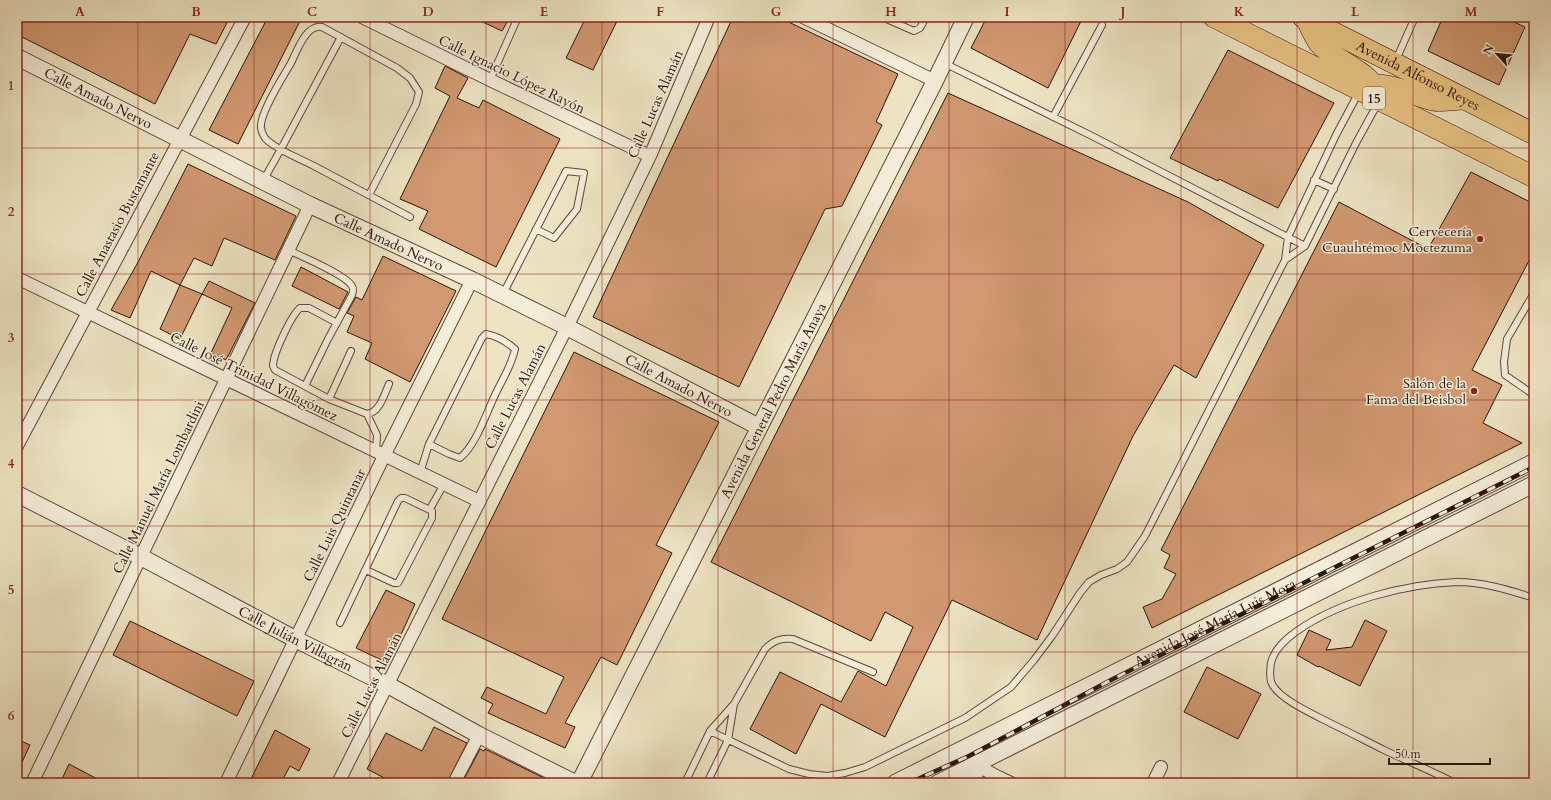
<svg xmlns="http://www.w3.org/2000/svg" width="1551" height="800" viewBox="0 0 1551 800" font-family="Cardo,serif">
  <rect width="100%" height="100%" fill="#eee4c4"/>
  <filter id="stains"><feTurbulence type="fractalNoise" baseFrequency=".005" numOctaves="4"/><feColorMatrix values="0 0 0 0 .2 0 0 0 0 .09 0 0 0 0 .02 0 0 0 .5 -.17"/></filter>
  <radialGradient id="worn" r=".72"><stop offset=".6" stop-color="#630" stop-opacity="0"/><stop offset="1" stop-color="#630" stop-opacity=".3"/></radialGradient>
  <path fill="#d19871" stroke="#2c1409" d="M25,17H230L216,44L190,34L155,104L22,37L20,27Z
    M268,17H302L238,144L209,130Z
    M472,17H510L502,31Z
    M586,17H619L593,70L566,58Z
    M733,17H778L898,74L876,122L882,125L842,206L825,209L739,387L593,317Z
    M987,17H1083L1048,88L971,48Z
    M1443,17H1503L1525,27L1499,85L1428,51Z
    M1228,50L1334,103L1278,208L1219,179L1218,181L1170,158Z
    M445,66L468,78L457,98L479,108L483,100L560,139L496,267L419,229L428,211L400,199L450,96L435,88Z
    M948,93L1188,202L1264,245L1196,378L1174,365L1133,436L1037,640L952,600L885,737L821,704L796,754L750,729L780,672L841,702L858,671L886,686L913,627L885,612L871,641L711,562Z
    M188,164L296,216L275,260L224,238L212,266L194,258L180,285L151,271L130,318L111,310L137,264Z
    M1471,172L1534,204V251L1472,370L1502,385L1483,423L1522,443L1152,628L1143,607L1162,599L1176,574L1164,568L1170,555L1161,550L1339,202L1428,249Z
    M383,256L456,291L410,382L365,359L372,343L347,332L354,316L347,313L356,297L362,300Z
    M301,267L348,292L339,309L292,286Z
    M209,281L255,303L226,360L211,353L232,308L202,294Z
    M180,285L202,294L180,339L160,329Z
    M574,352L719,422L656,545L672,553L617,665L601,657L565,723L575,727L565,748L488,713L493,704L481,698L487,687L546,714L564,677L442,619Z
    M386,590L415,604L388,663L356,648Z
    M1365,620L1387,631L1360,686L1319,666L1318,667L1297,655L1309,630L1331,640L1326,650L1352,647Z
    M130,621L254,681L237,716L113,655Z
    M1207,667L1261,694L1238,739L1184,712Z
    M434,727L467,743L447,783H394L367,769L386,733L422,751Z
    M275,730L310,749L299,771L290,766L281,783H249Z
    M17,739L30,745L17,773Z
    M480,749L484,751L485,749L554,783H462Z
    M69,764L105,783H60Z"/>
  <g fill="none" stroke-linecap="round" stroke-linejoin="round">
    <g stroke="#5c4838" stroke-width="8">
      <path id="service" d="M882,17L914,31L920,28L926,17
        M1396,60L1415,17
        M944,63L1094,137L1305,246
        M490,80L518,17
        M1053,117L1102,25
        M1314,180L1334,189
        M263,181L281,149L341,37
        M369,195L416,104L419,92L410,78L397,68L322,27C306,24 297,51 291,63C283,77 259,114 261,128C262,133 264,138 268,141C281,152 299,158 314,166C346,183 378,200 410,217
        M288,250C301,256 346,275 352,286C354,289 353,292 352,295L328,339L305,386
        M1285,260L1305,246L1356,143L1378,103
        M1534,293L1507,339L1504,362L1505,375L1534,395
        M503,294L566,171L584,173L577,209L554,238L536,229
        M337,323L309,308H300C291,316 273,354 273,366L275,370L329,399L367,414C380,412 384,395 389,384
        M329,399L351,351
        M367,414L377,435L376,452
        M420,473L429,444L482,338L486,334C497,336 507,342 515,349C512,365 502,380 495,395C486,414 476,445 460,458L449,454L429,444
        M430,509L444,484
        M340,623L398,501L401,498H405L432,511V518L398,583H394L366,570
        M710,731L789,769L809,774L827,776L845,773L865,767L965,718L1011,687L1034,660L1052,636L1080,593L1089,582L1101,575L1117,569L1127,562L1145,536L1285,260L1288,237L1336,135L1359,92
        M685,783L710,731L734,704L765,649C774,640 781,638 793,639L873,672
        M707,783L728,740L734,704
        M1455,783C1432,771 1407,761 1384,750C1366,741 1349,732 1332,724C1317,716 1280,700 1272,684C1269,678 1270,670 1271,663C1274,649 1286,639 1297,631C1340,601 1405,584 1457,582C1483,582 1509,590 1534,598"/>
    </g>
    <g stroke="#5c4838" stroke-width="14">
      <path id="minor" d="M362,17L490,80L650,156
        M803,17L935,81
        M17,278L479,501
        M17,446L245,17
        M966,747C974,767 992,774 1011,783
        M32,783L310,205
        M226,783L384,456L472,280
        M338,783L567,327L650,156L709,17
        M454,783L479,735
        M970,783L981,768
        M1153,783L1161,767"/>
    </g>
    <g stroke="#5c4838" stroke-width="18">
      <g id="tertiary">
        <path id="s1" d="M17,57L310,205L472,280L567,327L759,427"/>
        <path id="s2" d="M17,494L141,557L295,639L388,685L479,735L575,783"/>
        <path id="s3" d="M579,783L935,81L966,17"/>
        <path id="s4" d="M895,783L1534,462"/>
        <path d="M938,783L1534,484"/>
      </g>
    </g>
    <g stroke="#2c1409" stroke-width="22">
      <g id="trunk">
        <path d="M1214,17L1534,177"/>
        <path id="s5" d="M1303,17L1534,134"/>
        <path d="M1306,18C1310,26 1314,36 1319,43C1334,62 1378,73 1379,100"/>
        <path d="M1364,88C1386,79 1411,95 1433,100C1442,102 1454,99 1464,99"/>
      </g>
    </g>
    <use href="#service" stroke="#f4edd9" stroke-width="6"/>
    <use href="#minor" stroke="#f4edd9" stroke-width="12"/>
    <use href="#tertiary" stroke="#f4edd9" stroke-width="16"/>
    <use href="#trunk" stroke="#e7c282" stroke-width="21"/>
    <g stroke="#2c1409" stroke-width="4.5">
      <path id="rail" d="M909,783L969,756L1111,680L1534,467"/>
    </g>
    <use href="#rail" stroke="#f4edd9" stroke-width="3" stroke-dasharray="9" stroke-linecap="butt"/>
  </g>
  <path fill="none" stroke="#8f2418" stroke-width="1" stroke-opacity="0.55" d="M138,17V783M254,17V783M370,17V783M486,17V783M602,17V783M718,17V783M833,17V783M949,17V783M1065,17V783M1181,17V783M1297,17V783M1413,17V783M17,148H1534M17,274H1534M17,400H1534M17,526H1534M17,652H1534"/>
  <g fill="#8f2418" stroke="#f4edd9" stroke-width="1.5">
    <circle cx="1480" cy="239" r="4"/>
    <circle cx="1474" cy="391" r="4"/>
  </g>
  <g text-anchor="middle" stroke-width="3" stroke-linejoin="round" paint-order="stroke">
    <rect fill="#f4edd9" stroke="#685547" stroke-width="1" x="1363" y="87" width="22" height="22" rx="3"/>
    <g font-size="13" font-weight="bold" fill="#2c1409">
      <text x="1374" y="103">15</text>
    </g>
    <g font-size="14" fill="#2c1409" stroke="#f4edd9">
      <text transform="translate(512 74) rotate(26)" y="5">Calle Ignacio López Rayón</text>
      <text dy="5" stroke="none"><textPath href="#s5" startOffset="129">Avenida Alfonso Reyes</textPath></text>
      <text dy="5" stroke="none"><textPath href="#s1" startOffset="91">Calle Amado Nervo</textPath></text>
      <text transform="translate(655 104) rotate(-66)" y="5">Calle Lucas Alamán</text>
      <text transform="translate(117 224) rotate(-62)" y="5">Calle Anastasio Bustamante</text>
      <text dy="5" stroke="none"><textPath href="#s1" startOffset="415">Calle Amado Nervo</textPath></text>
      <text transform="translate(254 376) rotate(26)" y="5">Calle José Trinidad Villagómez</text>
      <text dy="5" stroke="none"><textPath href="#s1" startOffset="739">Calle Amado Nervo</textPath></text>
      <text transform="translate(515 396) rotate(-63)" y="5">Calle Lucas Alamán</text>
      <text dy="5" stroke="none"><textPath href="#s3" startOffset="429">Avenida General Pedro María Anaya</textPath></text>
      <text transform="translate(158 487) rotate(-64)" y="5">Calle Manuel María Lombardini</text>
      <text transform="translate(334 525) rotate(-64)" y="5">Calle Luis Quintanar</text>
      <text dy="5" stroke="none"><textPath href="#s4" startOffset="358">Avenida José María Luis Mora</textPath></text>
      <text dy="5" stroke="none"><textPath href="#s2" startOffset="314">Calle Julián Villagrán</textPath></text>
      <text transform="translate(371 685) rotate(-63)" y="5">Calle Lucas Alamán</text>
    </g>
    <g font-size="14" fill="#2c1409" stroke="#f4edd9" text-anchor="end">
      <text x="1472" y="236">Cervecería<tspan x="1472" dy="16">Cuauhtémoc Moctezuma</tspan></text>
      <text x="1466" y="388">Salón de la<tspan x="1466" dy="16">Fama del Beisbol</tspan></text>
    </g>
  </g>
  <rect width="1551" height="800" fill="none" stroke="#eee4c4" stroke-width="44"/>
  <g transform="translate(1497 54) rotate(297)" stroke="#f4edd9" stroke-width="3" paint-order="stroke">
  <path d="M0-3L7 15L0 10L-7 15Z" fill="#2c1409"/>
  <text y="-6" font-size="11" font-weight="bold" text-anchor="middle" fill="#2c1409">N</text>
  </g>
  <path d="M1389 758v6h101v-6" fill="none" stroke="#2c1409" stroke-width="2"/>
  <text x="1395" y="758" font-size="12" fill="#2c1409" stroke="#f4edd9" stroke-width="3" paint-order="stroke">50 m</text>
  <rect x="22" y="22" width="1507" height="756" fill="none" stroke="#8f2418" stroke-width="1.5"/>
  <g font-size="13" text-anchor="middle" font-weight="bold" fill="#8f2418">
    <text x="80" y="16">A</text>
    <text x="196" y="16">B</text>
    <text x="312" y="16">C</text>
    <text x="428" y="16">D</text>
    <text x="544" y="16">E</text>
    <text x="660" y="16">F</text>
    <text x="776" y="16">G</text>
    <text x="891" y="16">H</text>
    <text x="1007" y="16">I</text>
    <text x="1123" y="16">J</text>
    <text x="1239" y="16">K</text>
    <text x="1355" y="16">L</text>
    <text x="1471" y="16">M</text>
    <text x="11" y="90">1</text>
    <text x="11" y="216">2</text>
    <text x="11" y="342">3</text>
    <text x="11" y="468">4</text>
    <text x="11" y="594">5</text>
    <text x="11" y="720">6</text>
  </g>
  <rect width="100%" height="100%" filter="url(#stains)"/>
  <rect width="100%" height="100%" fill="url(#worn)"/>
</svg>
